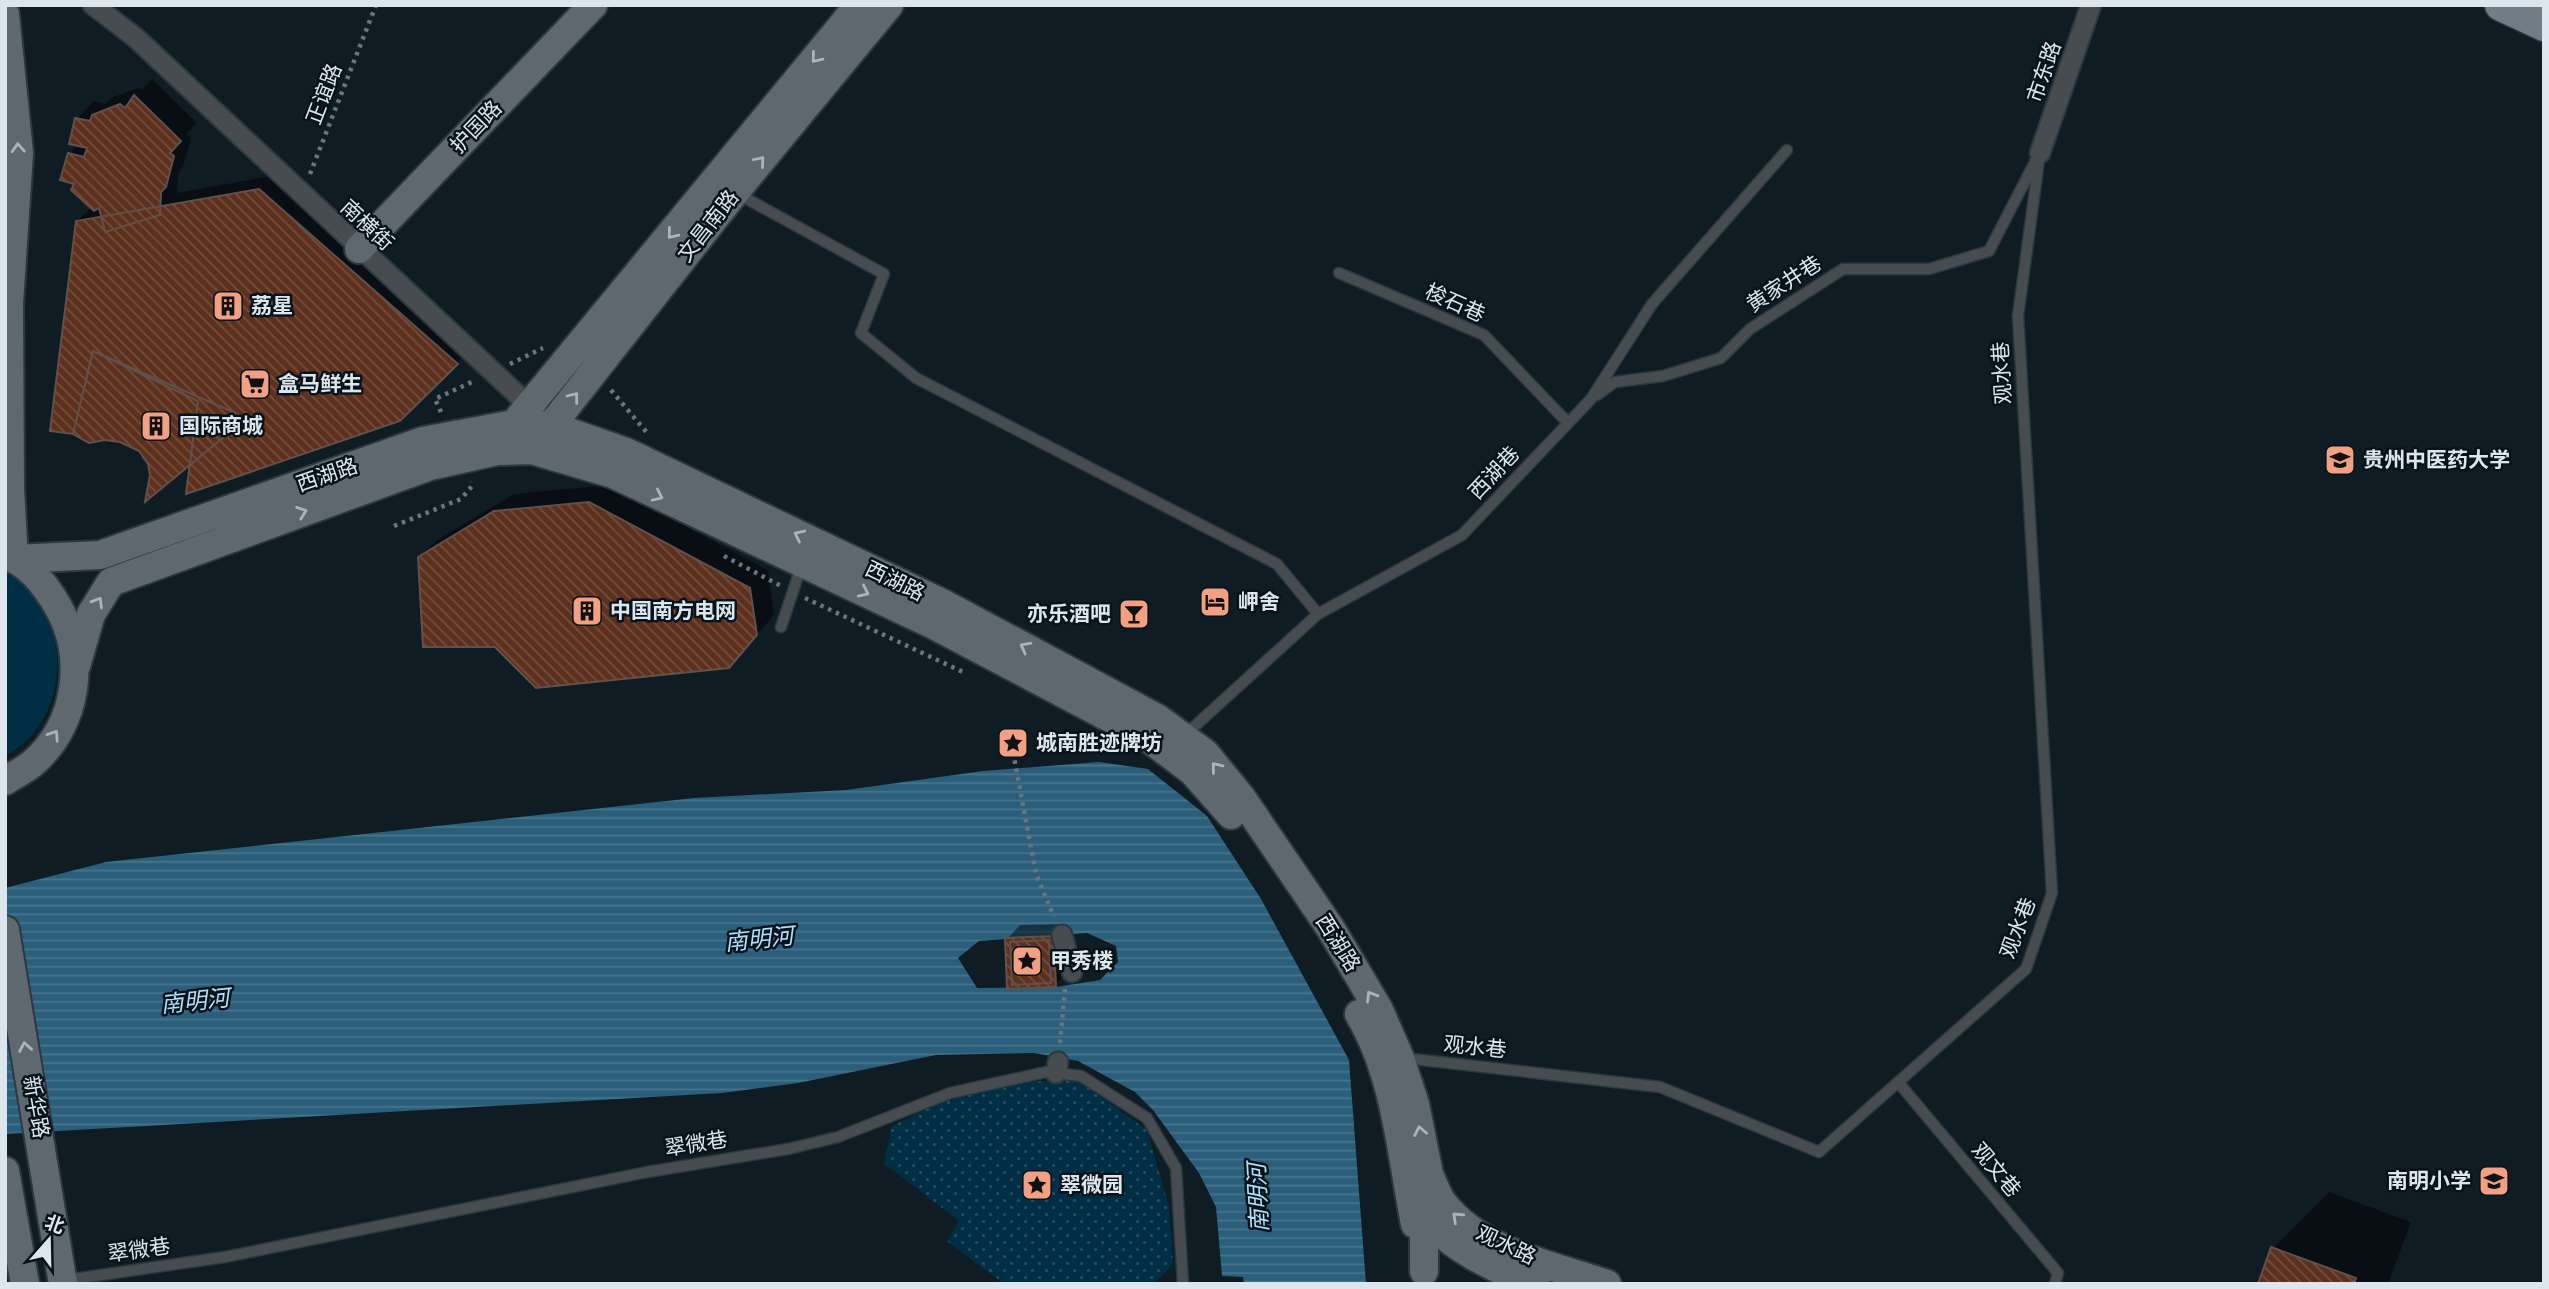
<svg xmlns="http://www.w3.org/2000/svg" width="2549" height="1289" viewBox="0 0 2549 1289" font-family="Poppins,'Noto Sans SC',sans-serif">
  <defs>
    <pattern id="garden-dots" width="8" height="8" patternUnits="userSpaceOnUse" patternTransform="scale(1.75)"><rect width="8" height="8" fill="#002f45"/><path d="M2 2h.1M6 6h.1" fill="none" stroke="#254d60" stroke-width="1.8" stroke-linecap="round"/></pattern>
    <pattern id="water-rules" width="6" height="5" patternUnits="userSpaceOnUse" patternTransform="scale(1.75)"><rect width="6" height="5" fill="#2a5e7a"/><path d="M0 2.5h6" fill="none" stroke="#48758d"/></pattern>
    <pattern id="building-back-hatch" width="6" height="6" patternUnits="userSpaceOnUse" patternTransform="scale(1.75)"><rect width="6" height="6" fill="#5d301e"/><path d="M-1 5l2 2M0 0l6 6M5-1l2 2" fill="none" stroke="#744e3f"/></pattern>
  </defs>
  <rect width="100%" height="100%" fill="#0f1c24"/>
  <path fill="#002f45" d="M5,572C12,577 22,581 27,588C74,636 66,724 5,756Z"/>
  <path fill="url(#garden-dots)" d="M1078,1080L1147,1130L1169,1207L1173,1264L1154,1284H1004L947,1241L959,1221L884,1163L892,1126L945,1100L1018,1082Z"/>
  <path fill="url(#water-rules)" fill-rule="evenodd" d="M1099,762L1148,769L1207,816L1261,899L1349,1060L1366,1284H1244L1243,1277L1222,1276L1216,1207L1199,1173L1153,1110L1135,1092L1078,1061L1034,1053L936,1055L798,1083L722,1093L5,1134V888L106,862L694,798L846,790L983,771ZM1087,933L1116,946L1118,962L1100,980L1056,987L977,988L958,958L979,941Z"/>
  <path fill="#0007" d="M152,79L197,123L186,134L191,138L183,167L178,173L177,193L272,176L470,350L399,419L192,460L152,475L77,221L92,207L69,154L79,144L77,119L94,101L105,104L111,98L138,88L142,90Z
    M608,485L768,570L774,615L728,667L419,558L437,540L514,494Z
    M1067,924L1068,972L1055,985L1007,939L1020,925Z
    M2329,1192L2411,1222L2388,1284H2260L2273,1248Z"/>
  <path fill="url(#building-back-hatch)" stroke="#61514b" stroke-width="2" d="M134,95L181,141L170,153L174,156L166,187L161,192L160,215L105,232L99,208L94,211L71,190L74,184L60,180L68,153L84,157L87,148L69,144L75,118L90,121L92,115L120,104L125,108Z
    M259,189L458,364L400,421L186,494L198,401L93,351L73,434L50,431L76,221Z
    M93,351L247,418L145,502L150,475L148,464L139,451L120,442L105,440L89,443L73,434Z
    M589,502L750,588L757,635L729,668L536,688L495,647H423L418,557L494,511Z
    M1054,936L1056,987L1007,989L1005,938Z
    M1049,940L1051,983L1012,985L1010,942Z
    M2271,1247L2356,1278L2354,1284H2258Z"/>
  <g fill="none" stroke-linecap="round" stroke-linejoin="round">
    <g stroke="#2c3840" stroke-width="13">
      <path id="lane" d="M738,194L884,274L861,333L916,378L1277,564L1318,614
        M1339,273L1484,335L1568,423
        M1597,395L1615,382L1663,376L1721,358L1750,329L1843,269H1929L1989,251L2036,160
        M781,627L802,564
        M1185,735L1318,614L1462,535L1591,399L1652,304L1787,150
        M1404,1058L1660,1087L1819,1152L2026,969L2052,893L2018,316L2040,153
        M1898,1082L2058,1273L2055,1284
        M66,1280L225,1257L647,1172L788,1149L838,1137L950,1093L1046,1072L1081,1076L1147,1118L1176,1168L1183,1284"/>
    </g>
    <g stroke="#2c3840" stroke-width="23">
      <path id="street" d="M93,5L136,38L538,414
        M2040,153L2091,5
        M1062,935L1072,972
        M1056,1073L1058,1062"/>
    </g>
    <g stroke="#2c3840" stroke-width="32">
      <path id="secondary" d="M5,14L19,153L9,303L10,488L14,559L100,555L423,441L514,424L552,426L626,452L946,605L1157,718L1205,753L1241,797L1331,929L1379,1010L1400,1058L1415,1104L1429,1174L1424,1215V1271
        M359,249L593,5
        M514,424L859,5
        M540,440L735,192L889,5
        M76,666L91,614L111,582L430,466L497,451L532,450L613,474L934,625L1148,738L1192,771L1231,815
        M5,781C14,775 25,770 33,763C78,724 87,656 57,605C46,586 29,565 8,556
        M5,930L63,1284
        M1359,1014C1396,1076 1401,1154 1415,1224
        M5,1171L25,1284
        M1429,1174C1433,1183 1437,1195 1443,1203C1481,1252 1551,1265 1607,1284
        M1419,1205C1437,1243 1498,1271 1536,1284"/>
    </g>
    <g stroke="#2c3840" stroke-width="35">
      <path id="primary" d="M2501,5L2544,25"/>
    </g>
    <path stroke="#6a767d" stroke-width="4.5" stroke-dasharray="3.5 5" stroke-linecap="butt" d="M310,174L376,5
      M510,364L543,348
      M611,390L648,434
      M441,412L435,399L474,381
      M394,526L461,499L472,486L470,482
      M724,556L781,586
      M805,598L963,672
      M1013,752L1036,874L1054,917
      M1060,1043L1065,989"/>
    <use href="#lane" stroke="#464c50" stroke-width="10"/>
    <use href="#street" stroke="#464c50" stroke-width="19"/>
    <use href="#secondary" stroke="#5e686e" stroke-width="28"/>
    <use href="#primary" stroke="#707d86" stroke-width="32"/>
  </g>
  <defs><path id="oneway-chevron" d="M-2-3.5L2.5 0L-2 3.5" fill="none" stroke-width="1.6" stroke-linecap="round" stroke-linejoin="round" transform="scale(1.75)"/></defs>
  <g stroke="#aab4ba">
    <use href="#oneway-chevron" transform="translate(816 58) rotate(129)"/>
    <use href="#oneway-chevron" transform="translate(18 148) rotate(-93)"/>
    <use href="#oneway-chevron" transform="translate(760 161) rotate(-50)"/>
    <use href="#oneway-chevron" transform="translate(672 234) rotate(129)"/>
    <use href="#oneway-chevron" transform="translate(574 397) rotate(-52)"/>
    <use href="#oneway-chevron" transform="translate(658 496) rotate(25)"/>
    <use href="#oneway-chevron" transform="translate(302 512) rotate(-20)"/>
    <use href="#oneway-chevron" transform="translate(799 535) rotate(-154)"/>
    <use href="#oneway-chevron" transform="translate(864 592) rotate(25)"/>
    <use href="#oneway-chevron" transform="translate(98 602) rotate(-59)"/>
    <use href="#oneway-chevron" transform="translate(1025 647) rotate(-152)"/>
    <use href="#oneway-chevron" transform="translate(54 735) rotate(-57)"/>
    <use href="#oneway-chevron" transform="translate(1216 767) rotate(-129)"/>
    <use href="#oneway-chevron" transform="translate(1371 996) rotate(-121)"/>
    <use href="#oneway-chevron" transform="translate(25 1047) rotate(-100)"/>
    <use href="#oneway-chevron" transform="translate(1420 1131) rotate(-101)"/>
    <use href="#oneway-chevron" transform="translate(1457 1217) rotate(-137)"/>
  </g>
  <defs>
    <g id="building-square" transform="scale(1.575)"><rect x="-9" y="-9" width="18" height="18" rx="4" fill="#f2a081" stroke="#07131b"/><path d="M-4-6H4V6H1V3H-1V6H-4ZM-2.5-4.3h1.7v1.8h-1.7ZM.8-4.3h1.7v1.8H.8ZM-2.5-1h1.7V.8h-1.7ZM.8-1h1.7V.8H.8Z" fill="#111"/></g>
    <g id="supermarket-square" transform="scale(1.575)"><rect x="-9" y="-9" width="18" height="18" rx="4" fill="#f2a081" stroke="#07131b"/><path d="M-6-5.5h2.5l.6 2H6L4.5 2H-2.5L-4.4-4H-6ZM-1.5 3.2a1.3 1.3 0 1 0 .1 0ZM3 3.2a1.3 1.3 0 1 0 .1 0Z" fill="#111"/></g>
    <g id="university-square" transform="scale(1.575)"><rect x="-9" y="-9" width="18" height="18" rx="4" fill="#f2a081" stroke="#07131b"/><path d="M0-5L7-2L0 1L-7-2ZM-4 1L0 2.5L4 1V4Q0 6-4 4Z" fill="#111"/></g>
    <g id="hotel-square" transform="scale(1.575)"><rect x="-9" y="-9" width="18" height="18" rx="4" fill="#f2a081" stroke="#07131b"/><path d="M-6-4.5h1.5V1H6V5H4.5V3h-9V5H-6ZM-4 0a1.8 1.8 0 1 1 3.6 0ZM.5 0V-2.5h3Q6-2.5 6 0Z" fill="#111"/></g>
    <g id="bar-square" transform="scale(1.575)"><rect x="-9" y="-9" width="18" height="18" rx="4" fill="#f2a081" stroke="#07131b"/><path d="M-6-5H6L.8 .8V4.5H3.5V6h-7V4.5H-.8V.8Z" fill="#111"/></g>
    <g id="sight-square" transform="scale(1.575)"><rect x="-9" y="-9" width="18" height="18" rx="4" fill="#f2a081" stroke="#07131b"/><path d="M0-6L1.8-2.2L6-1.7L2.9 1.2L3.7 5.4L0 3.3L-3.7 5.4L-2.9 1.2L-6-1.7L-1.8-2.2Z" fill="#111"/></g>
    <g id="school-square" transform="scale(1.575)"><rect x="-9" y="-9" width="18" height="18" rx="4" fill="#f2a081" stroke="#07131b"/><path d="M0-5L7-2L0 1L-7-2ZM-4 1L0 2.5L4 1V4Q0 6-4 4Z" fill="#111"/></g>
  </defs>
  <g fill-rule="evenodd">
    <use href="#building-square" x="228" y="306"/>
    <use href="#supermarket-square" x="255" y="384"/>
    <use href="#building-square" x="156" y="426"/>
    <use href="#university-square" x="2340" y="460"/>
    <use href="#hotel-square" x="1215" y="602"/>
    <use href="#building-square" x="587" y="611"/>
    <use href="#bar-square" x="1134" y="614"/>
    <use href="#sight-square" x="1013" y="743"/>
    <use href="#sight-square" x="1027" y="961"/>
    <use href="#school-square" x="2494" y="1181"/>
    <use href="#sight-square" x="1037" y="1185"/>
  </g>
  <g text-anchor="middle" stroke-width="5" stroke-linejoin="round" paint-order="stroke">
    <g font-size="21" fill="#dde6ec" stroke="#07131b">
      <text transform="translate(2044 72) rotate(-71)" y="7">市东路</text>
      <text transform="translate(324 94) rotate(-69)" y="7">正谊路</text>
      <text transform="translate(476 127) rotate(-46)" y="7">护国路</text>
      <text transform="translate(367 225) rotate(43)" y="7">南横街</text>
      <text transform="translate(708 226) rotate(-52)" y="7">文昌南路</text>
      <text transform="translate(1784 284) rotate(-33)" y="7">黄家井巷</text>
      <text transform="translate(1455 303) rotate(24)" y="7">梭石巷</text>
      <text transform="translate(2002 373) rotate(-93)" y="7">观水巷</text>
      <text transform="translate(1494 473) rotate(-47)" y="7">西湖巷</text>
      <text transform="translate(327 475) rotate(-19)" y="7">西湖路</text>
      <text transform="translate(895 581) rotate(26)" y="7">西湖路</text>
      <text transform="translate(2018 928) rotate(-69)" y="7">观水巷</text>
      <text transform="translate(1338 943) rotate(58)" y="7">西湖路</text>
      <text transform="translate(1475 1047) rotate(6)" y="7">观水巷</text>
      <text transform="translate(36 1107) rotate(80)" y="7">新华路</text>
      <text transform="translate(696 1144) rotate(-9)" y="7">翠微巷</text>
      <text transform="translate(1996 1170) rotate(50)" y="7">观文巷</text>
      <text transform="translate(1506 1245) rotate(25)" y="7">观水路</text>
      <text transform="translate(139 1250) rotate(-8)" y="7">翠微巷</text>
    </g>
    <g font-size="21" font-weight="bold" fill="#dde6ec" stroke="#07131b" text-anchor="start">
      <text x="251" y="313">荔星</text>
      <text x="278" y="391">盒马鲜生</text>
      <text x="179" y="433">国际商城</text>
      <text x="2363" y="467">贵州中医药大学</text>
      <text x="1238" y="609">岬舍</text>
      <text x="610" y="618">中国南方电网</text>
      <text x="1111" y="621" text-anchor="end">亦乐酒吧</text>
      <text x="1036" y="750">城南胜迹牌坊</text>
      <text x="1050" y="968">甲秀楼</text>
      <text x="2471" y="1188" text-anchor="end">南明小学</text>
      <text x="1060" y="1192">翠微园</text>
    </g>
    <g font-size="23" font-style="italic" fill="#b2e0fc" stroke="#07131b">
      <text transform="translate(759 939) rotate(-6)" y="8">南明河</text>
      <text transform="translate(195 1001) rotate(-6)" y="8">南明河</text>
      <text transform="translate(1258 1198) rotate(-93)" y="8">南明河</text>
    </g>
  </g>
  <rect width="2549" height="1289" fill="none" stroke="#dde6ec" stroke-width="14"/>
  <g transform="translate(49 1240) rotate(20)" stroke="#07131b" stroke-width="5" paint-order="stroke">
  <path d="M0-5L12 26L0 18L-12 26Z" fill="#dde6ec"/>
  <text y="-10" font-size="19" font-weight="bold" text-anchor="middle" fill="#dde6ec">北</text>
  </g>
</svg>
